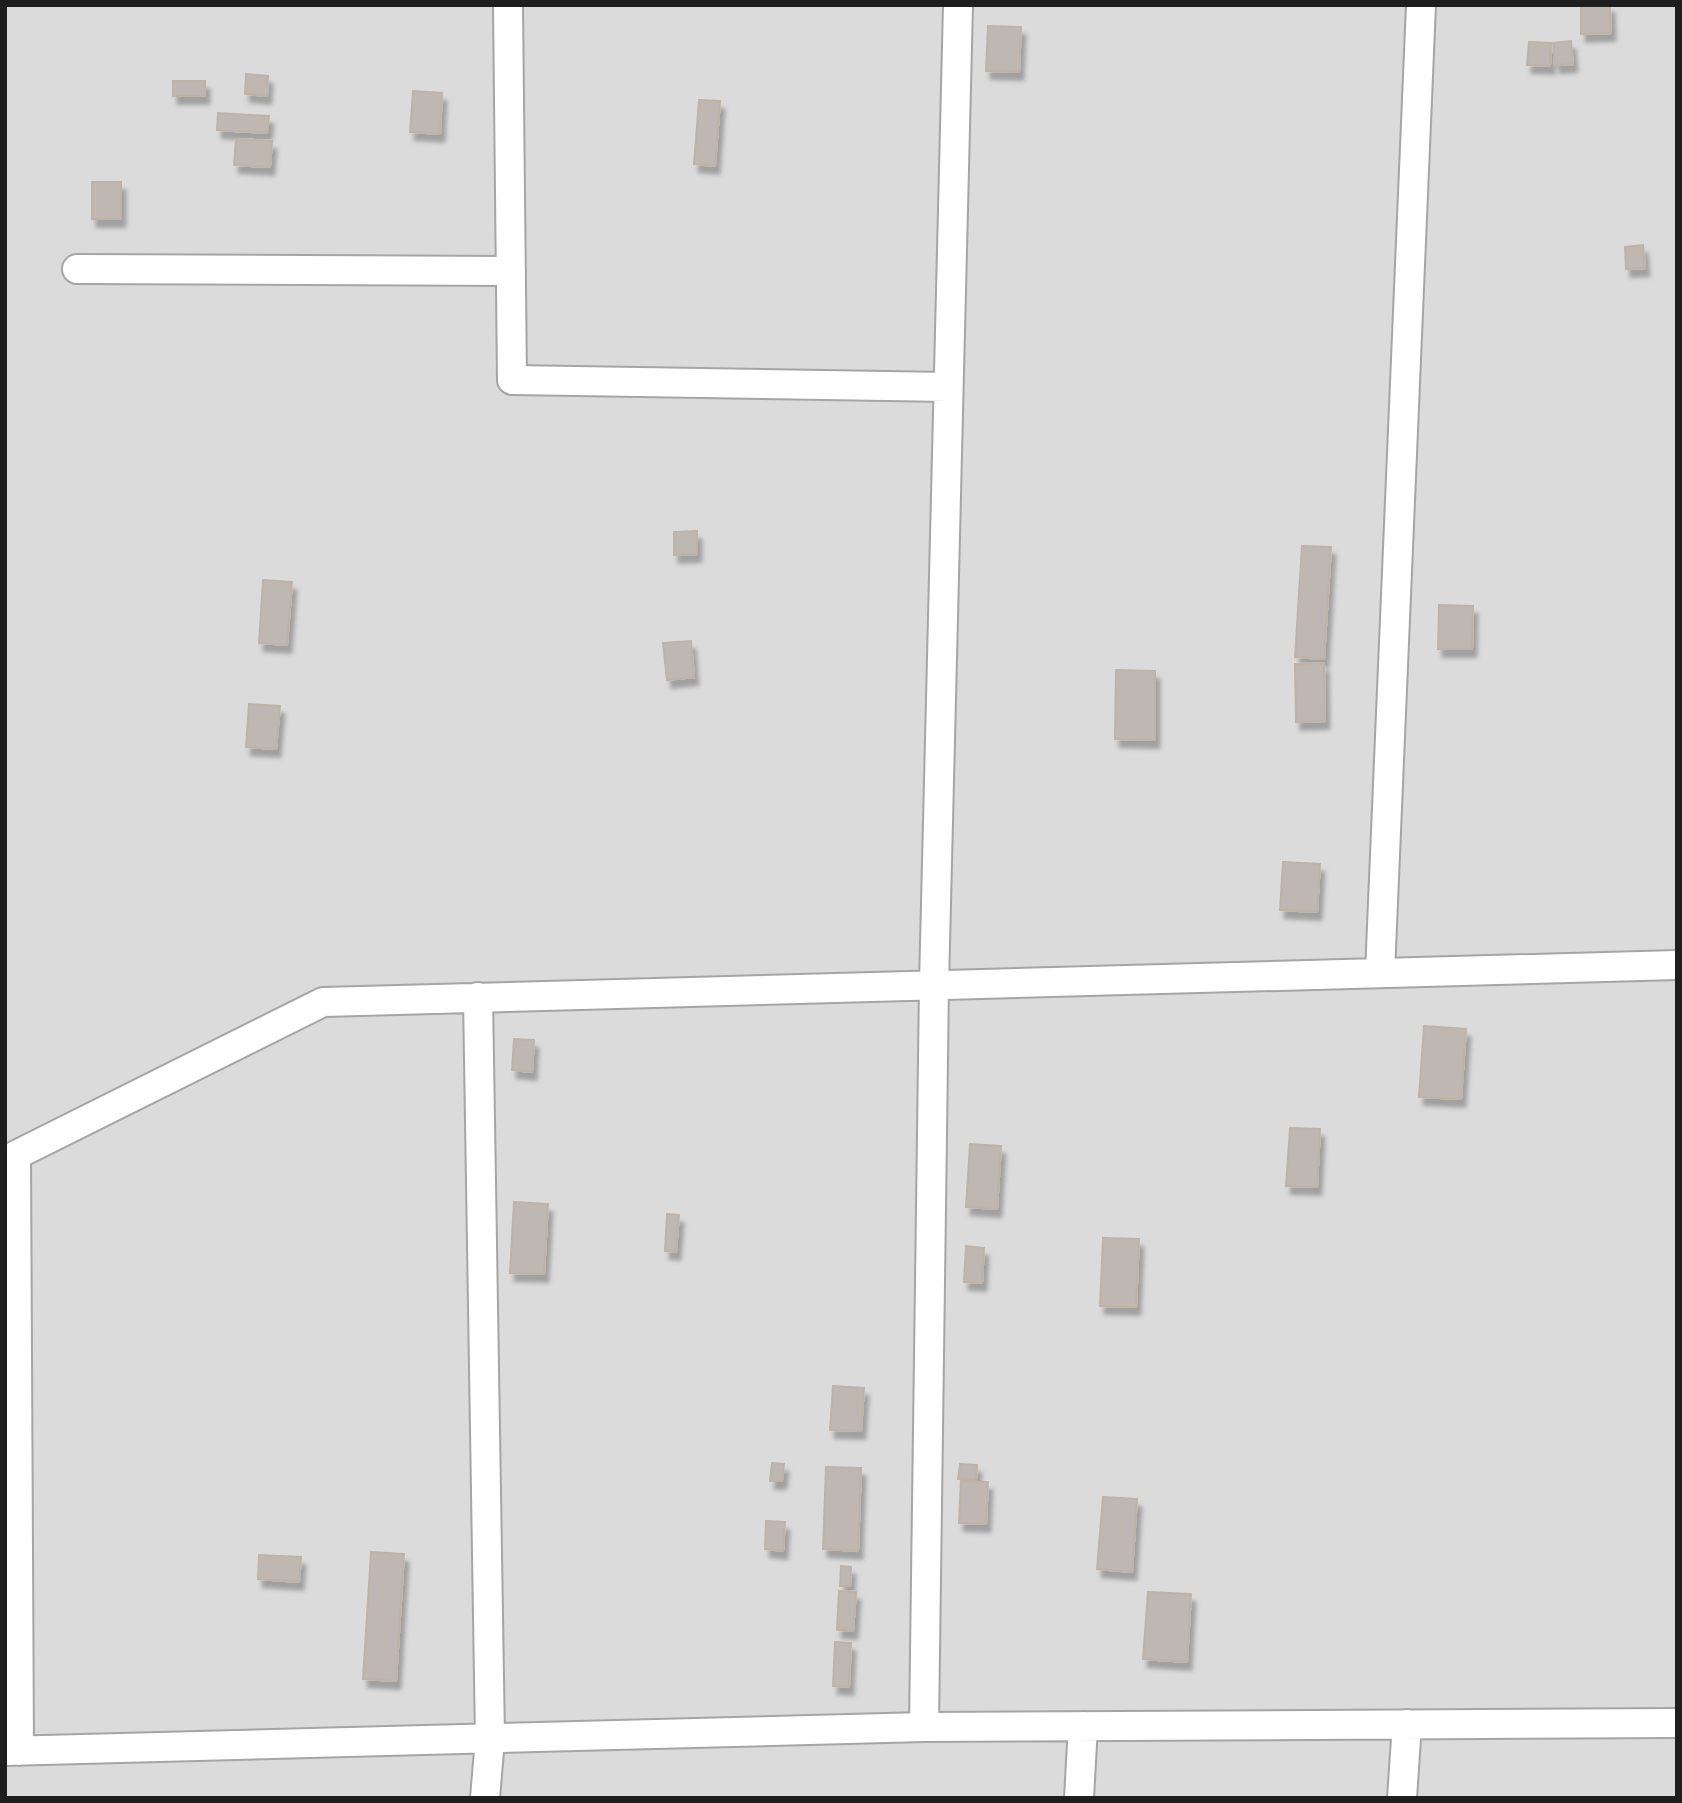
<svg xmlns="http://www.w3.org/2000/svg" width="1682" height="1803" viewBox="0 0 1682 1803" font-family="Mulish,sans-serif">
  <defs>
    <filter id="shadow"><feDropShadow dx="4.5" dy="8" stdDeviation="2" flood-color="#0004"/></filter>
  </defs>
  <rect width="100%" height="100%" fill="#eeebe4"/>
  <path fill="#dcdbdb" d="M5,5H1677V1798H5Z"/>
  <path fill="#bfb7b1" stroke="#bfb3a8" stroke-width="2" filter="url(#shadow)" d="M1581,5H1610L1611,33L1581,34Z
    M988,26L1021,27L1019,72L986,71Z
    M1571,41L1573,64L1555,65L1553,43Z
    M1529,42L1551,43L1550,66L1527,65Z
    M246,74L268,76L267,96L245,94Z
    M173,81H205V96H173Z
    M413,91L442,93L440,134L410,132Z
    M699,100L720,101L715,166L694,164Z
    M218,113L269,116L267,133L217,130Z
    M236,139L272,141L270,167L234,165Z
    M92,182H121V219H92Z
    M1643,245L1645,268L1626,269L1625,247Z
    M697,531V554L674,555V532Z
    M1302,546L1331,547L1324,659L1295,657Z
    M263,580L292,582L287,645L259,643Z
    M1439,605L1473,606L1472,649H1438Z
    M691,641L694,677L667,680L663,643Z
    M1324,663L1325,721L1296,722L1295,664Z
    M1116,670L1155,671V740L1115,739Z
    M249,704L280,706L276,749L246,747Z
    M1283,862L1320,864L1317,912L1280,910Z
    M1424,1026L1466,1029L1461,1099L1419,1097Z
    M514,1039L534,1040L532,1072L512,1070Z
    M1290,1128L1320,1129L1317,1187L1286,1186Z
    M970,1144L1001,1146L997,1209L966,1207Z
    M514,1202L548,1204L544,1274L510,1273Z
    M667,1214L679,1215L676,1252L665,1251Z
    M1103,1238L1139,1239L1136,1307L1100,1306Z
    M966,1246L984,1248L982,1283L964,1282Z
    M833,1386L864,1388L861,1431L830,1430Z
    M772,1463L784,1464L782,1481H770Z
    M960,1464L977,1465L976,1480L958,1479Z
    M826,1467L861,1468L858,1551L823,1549Z
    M961,1481L988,1482L986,1524L959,1523Z
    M1103,1497L1137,1499L1132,1572L1097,1569Z
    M766,1521L785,1522L783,1551L765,1549Z
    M371,1552L404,1554L396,1681L363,1679Z
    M259,1555L301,1557L299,1582L258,1579Z
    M841,1566L851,1567L850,1586H840Z
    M839,1591L856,1592L853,1631L837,1630Z
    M1148,1592L1191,1594L1187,1662L1143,1659Z
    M835,1642L851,1643L849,1687L833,1686Z"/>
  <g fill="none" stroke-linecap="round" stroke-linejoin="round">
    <g stroke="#a5a5a5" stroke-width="32">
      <path id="street" d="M508,5L512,380L948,387
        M77,269L511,271
        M1380,973L1421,5
        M478,997L490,1739L485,1798
        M924,1727L934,985L958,5
        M5,1751L924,1727L1677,1723
        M19,1751L16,1155L323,1002L1677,965
        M1079,1798L1083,1726
        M1402,1798L1407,1724"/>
    </g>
    <use href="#street" stroke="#fff" stroke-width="28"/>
  </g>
  <rect width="1682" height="1803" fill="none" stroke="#1e1e1e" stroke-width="14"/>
</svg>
